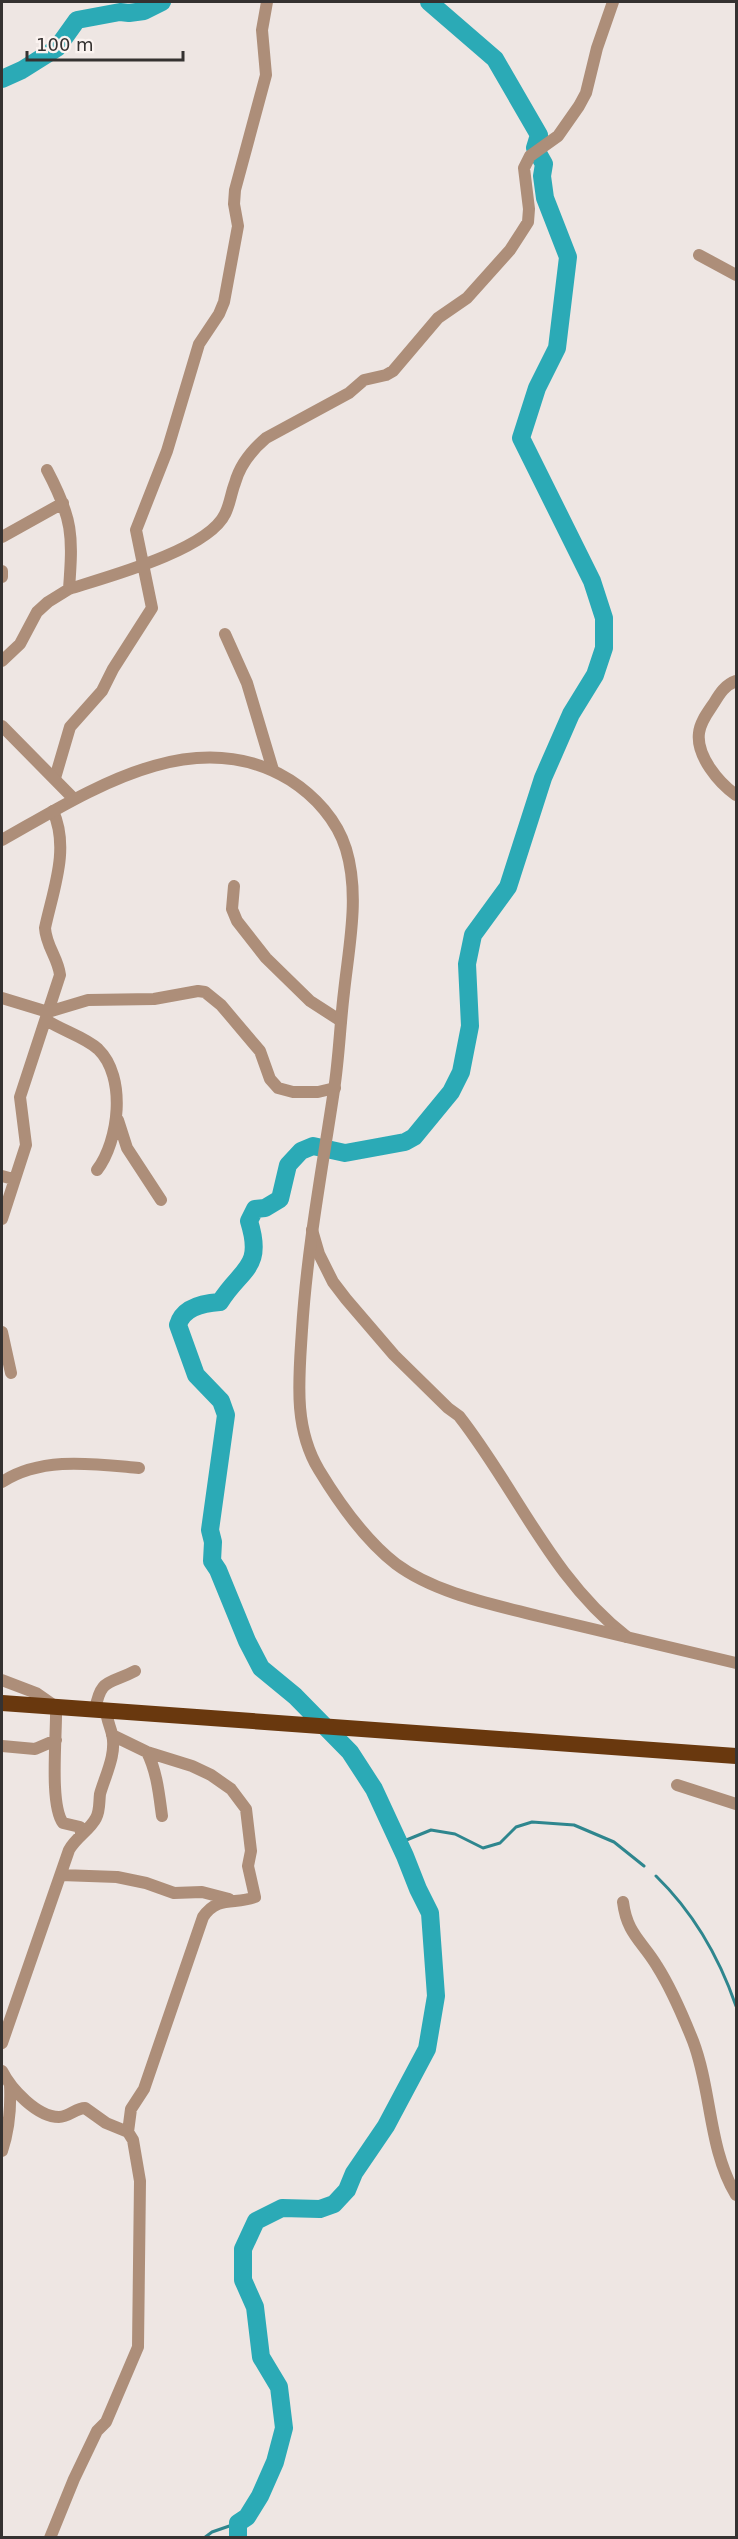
<svg xmlns="http://www.w3.org/2000/svg" width="738" height="2539" viewBox="0 0 738 2539" font-family="'DejaVu Sans',sans-serif">
  <rect width="100%" height="100%" fill="#eee6e3"/>
  <g fill="none" stroke-linecap="round" stroke-linejoin="round">
    <path stroke="#2e868e" stroke-width="3" d="M399,1843L431,1830L455,1834L483,1848L500,1843L516,1827L532,1822L574,1825L614,1842L644,1866
      M656,1876C693,1912 719,1957 736,2006
      M204,2538L212,2532L238,2523"/>
    <path stroke="#2baab6" stroke-width="18" d="M2,79L22,70L57,48L77,20L120,12L129,13L144,11L162,2
      M238,2538V2523L247,2517L260,2496L275,2462L284,2428L279,2387L261,2357L255,2307L243,2280V2249L256,2221L282,2208L320,2209L334,2204L347,2190L354,2173L386,2126L427,2049L436,1996L430,1913L418,1889L405,1856L374,1789L350,1752L295,1696L261,1668L247,1641L218,1570L212,1561L213,1542L210,1530L226,1415L221,1401L196,1375L178,1325C183,1307 203,1303 220,1302C241,1268 264,1269 249,1221L255,1209L265,1208L280,1199L288,1165L301,1151L313,1146L345,1153L405,1142L414,1137L451,1092L461,1072L470,1026L467,964L473,935L508,887L543,778L571,714L595,675L604,648V618L592,581L521,438L537,388L557,348L568,257L545,198L542,176L544,164L535,148L539,135L495,59L429,2"/>
    <path stroke="#ad8e79" stroke-width="12" d="M699,255L736,275
      M47,470C73,519 73,535 69,589
      M2,537L63,503
      M2,571V577
      M225,634L247,683L273,770
      M2,661L20,644L37,612L48,602L69,589C107,577 208,550 225,514C230,504 231,493 235,483C240,464 252,450 266,438L349,393L364,380L386,375L393,371L438,318L467,298L510,250L521,233L528,222L529,209L524,168L530,156L558,136L579,106L586,93L597,48L613,2
      M736,681C725,685 720,693 714,703C708,712 700,722 699,733C696,756 719,783 736,795
      M55,778L70,727L102,691L113,669L152,608L136,530L167,451L199,344L219,314L224,302L238,226L234,204L235,190L266,75L262,30L267,2
      M234,886L232,909L237,921L266,958L310,1001L341,1021
      M2,998L48,1012L88,1000L154,999L198,991L205,992L221,1005L254,1044L260,1051L270,1079L278,1088L293,1092H318L335,1088
      M46,1020C63,1031 85,1037 98,1049C127,1077 119,1141 97,1170
      M118,1120L127,1148L161,1200
      M2,1176L13,1179
      M2,1219L26,1145L20,1097L60,975C58,958 46,946 45,928C53,890 70,849 53,811
      M312,1230L319,1254L333,1282L346,1299L394,1355L448,1408L459,1416C517,1490 551,1578 627,1637
      M2,1332L11,1373
      M2,1482C42,1456 94,1464 139,1468
      M2,1680L36,1693L56,1707C57,1733 49,1804 63,1823L80,1827L81,1833
      M95,1710C101,1677 109,1685 135,1671
      M112,1735L147,1752L192,1766L211,1775L231,1789L246,1809L251,1851L248,1866L255,1897C235,1905 218,1895 203,1917L144,2089L131,2109L128,2132
      M2,1746L35,1749L56,1740
      M147,1752C157,1772 159,1794 162,1816
      M677,1785L736,1804
      M61,1875L117,1877L146,1883L174,1893L202,1892L229,1899
      M623,1902C627,1934 642,1941 657,1966C671,1988 683,2016 693,2041C712,2091 708,2148 736,2195
      M2,2043L69,1850C76,1837 90,1830 96,1818C100,1811 99,1802 100,1794C105,1776 117,1754 112,1734C110,1726 107,1720 106,1711
      M2,2071C11,2089 37,2117 59,2117C69,2117 76,2108 85,2108L106,2123L128,2132L133,2140L140,2181L138,2347L106,2422L97,2431L74,2479L50,2538
      M2,2151C9,2130 11,2106 10,2084"/>
    <path stroke="#ad8e79" stroke-width="12" d="M2,726L74,799
      M2,840C86,793 193,720 290,780C315,796 337,820 346,849C360,895 349,945 344,992C340,1025 339,1058 334,1090C322,1170 307,1249 302,1330C299,1378 293,1427 319,1470C339,1503 365,1540 396,1564C435,1593 491,1604 538,1616C604,1632 670,1647 736,1663"/>
    <path stroke="#69380e" stroke-width="16" d="M2,1703L736,1756"/>
  </g>
  <rect width="738" height="2539" fill="none" stroke="#353231" stroke-width="6"/>
  <path d="M27 51v9h156v-9" fill="none" stroke="#353231" stroke-width="3"/>
  <text x="36" y="51" font-size="18" fill="#353231" stroke="#fbf3f0" stroke-width="4.5" paint-order="stroke">100 m</text>
</svg>
